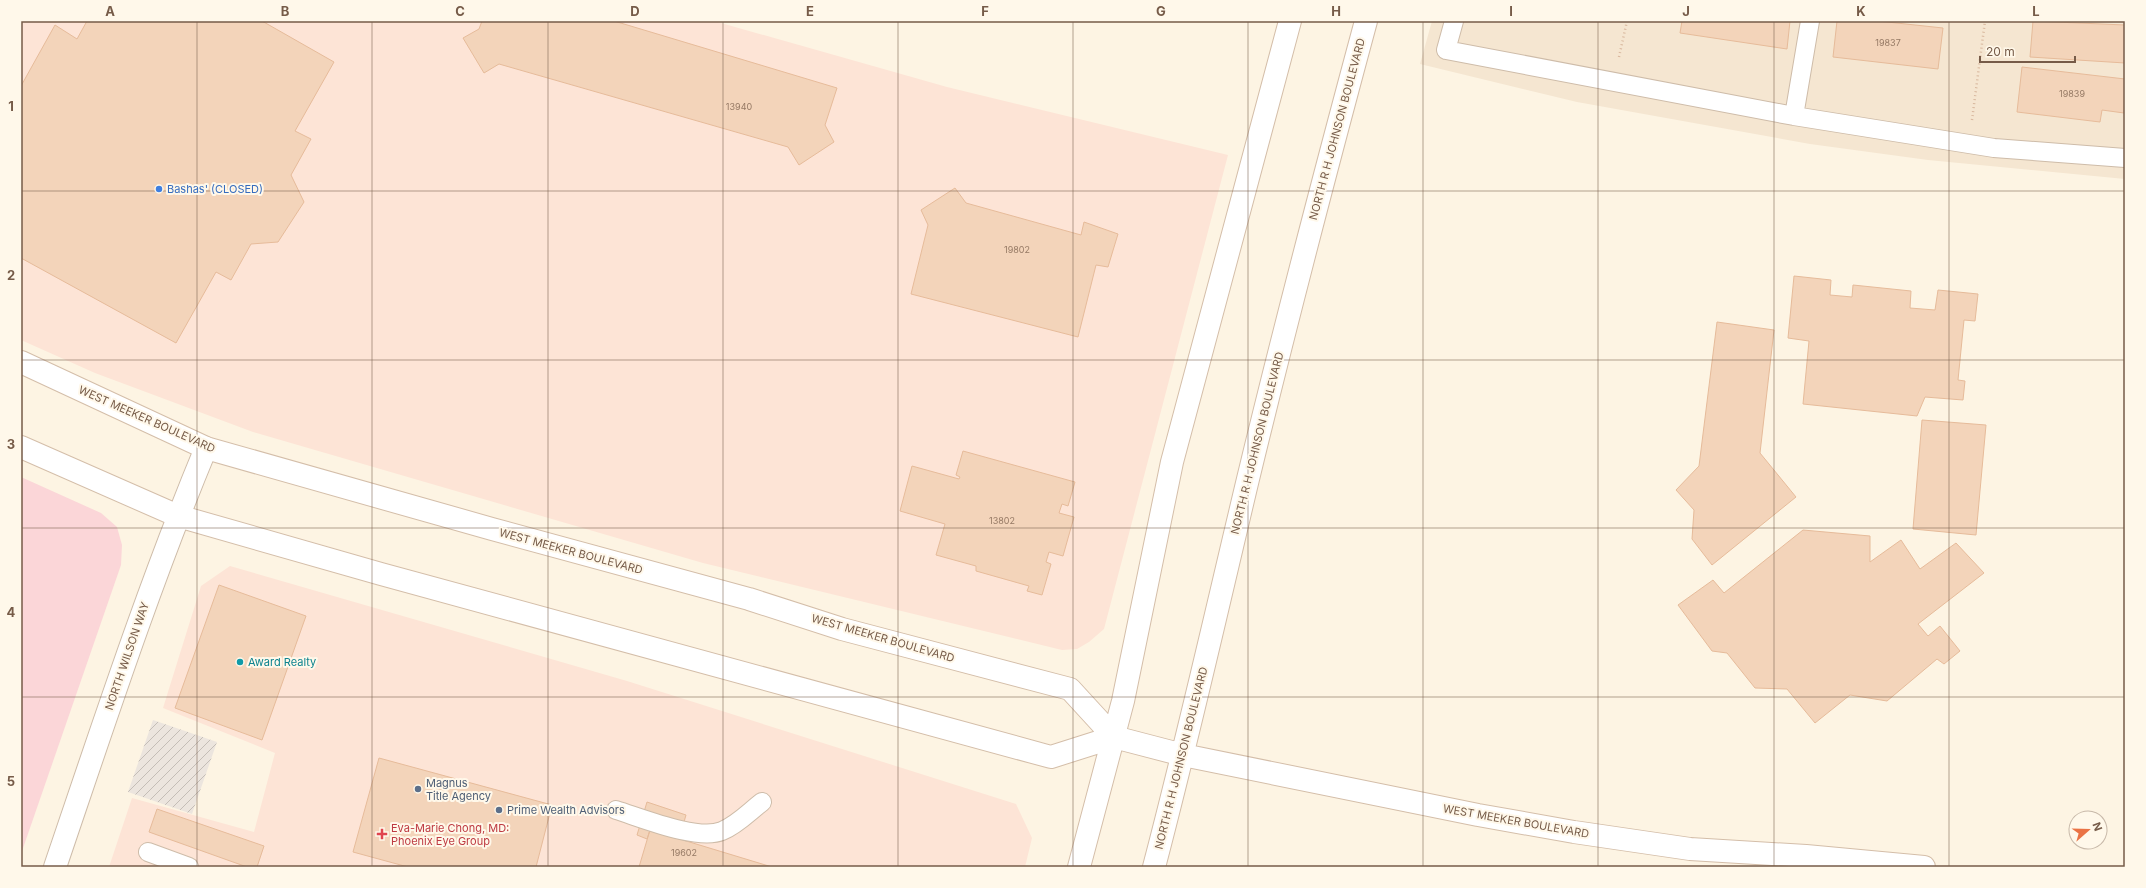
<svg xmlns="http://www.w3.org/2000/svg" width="2146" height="888" viewBox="0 0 2146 888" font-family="Inter,sans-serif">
  <defs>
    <pattern id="industrial-furrows" width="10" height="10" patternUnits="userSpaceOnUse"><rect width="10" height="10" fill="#ece5de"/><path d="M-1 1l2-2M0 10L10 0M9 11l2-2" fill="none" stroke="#c4bdb6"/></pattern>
  </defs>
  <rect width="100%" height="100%" fill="#fdf4e3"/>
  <path fill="#f5e6d1" d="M1432,21H2125V179L1928,160L1810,144L1577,102L1420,64Z"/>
  <path fill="#fde4d6" d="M21,21H714L947,87L1228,155L1104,629L1089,642L1077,649L1062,650L703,563L253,432L95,373L21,340Z
    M230,566L627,681L1016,804L1032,838L1025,867H109L132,798L254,832L275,753L163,708L201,586Z"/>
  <path fill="url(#industrial-furrows)" d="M153,720L217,742L192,814L128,792Z"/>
  <path fill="#fbd6d8" d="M21,477L101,513L117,527L122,545L121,565L21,854Z"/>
  <path fill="#f3d4ba" stroke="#e6bb9a" d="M87,21H262L334,62L295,131L311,139L291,175L304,202L278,242L251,244L231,280L216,272L176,343L21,258V86L55,25L77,39Z
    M482,21H614L837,88L825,125L834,142L799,165L788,147L499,64L484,73L463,38L479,29Z
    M1682,21H1790L1787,49L1680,33Z
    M1837,21H1878L1943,28L1938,69L1833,57Z
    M2033,21L2125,25V63L2030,57Z
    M2022,67L2125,79L2124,113L2102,110L2100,122L2017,112Z
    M955,188L966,203L1081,235L1084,222L1118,234L1108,267L1096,265L1078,337L911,294L928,225L921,210Z
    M1794,276L1831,280L1830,295L1852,297L1853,285L1911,291L1910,308L1935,310L1938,290L1978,294L1975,321L1964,320L1958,380L1965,381L1963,400L1925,397L1917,416L1803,404L1809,341L1788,338Z
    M1717,322L1774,330L1760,453L1796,497L1712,565L1692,539L1694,510L1676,490L1699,466Z
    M1922,420L1986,425L1976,535L1913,529Z
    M963,451L1075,482L1068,506L1062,504L1059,513L1074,517L1063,556L1049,552L1046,562L1051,564L1042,595L1027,591L1029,586L976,571V566L936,555L945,524L900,511L912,466L959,479L960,477L956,475Z
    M1803,530L1870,536V562L1901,540L1920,569L1956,543L1984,573L1918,624L1928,636L1940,626L1960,651L1944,664L1937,659L1887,701L1850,695L1815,723L1787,689L1755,688L1727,653L1712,651L1678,605L1713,580L1724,593Z
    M219,585L306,616L262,740L175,708Z
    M379,758L552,805L536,867H408L353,852Z
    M647,802L686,815L679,839L650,830L647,839L637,835Z
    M157,809L264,846L257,867H247L149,832Z
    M650,830L772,867H639Z"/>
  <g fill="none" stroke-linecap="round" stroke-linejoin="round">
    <g stroke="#cebca9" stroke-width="20">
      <path id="lane" d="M1454,21L1446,50L1794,116L1994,148L2125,158
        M1794,116L1810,21
        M616,810C642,818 698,841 722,831C737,825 749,812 762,802
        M148,852L189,867"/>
    </g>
    <g stroke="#cebca9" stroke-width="24">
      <path id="street" d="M55,867C103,726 149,585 206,448"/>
    </g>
    <g stroke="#d4bea9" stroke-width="24">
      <path id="secondary" d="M21,362L206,448L492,529L749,599L842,629L1070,689L1114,737
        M21,447L178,516L381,574L1051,757L1114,737L1183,755L1478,815L1574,832L1690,849L1806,856L1924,867
        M1079,867L1123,701L1172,462L1290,21
        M1154,867C1188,738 1217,609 1248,479C1285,326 1325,173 1366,21"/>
    </g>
    <path stroke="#d8b79d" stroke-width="2.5" stroke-dasharray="1 3" stroke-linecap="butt" d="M1619,57L1627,21
      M1972,120L1985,21"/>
    <use href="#lane" stroke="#fff" stroke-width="18"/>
    <use href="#street" stroke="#fff" stroke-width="22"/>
    <use href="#secondary" stroke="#fff" stroke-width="22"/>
  </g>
  <path fill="none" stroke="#765b48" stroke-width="1" stroke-opacity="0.55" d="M197,21V867M372,21V867M548,21V867M723,21V867M898,21V867M1073,21V867M1248,21V867M1423,21V867M1598,21V867M1774,21V867M1949,21V867M21,191H2125M21,360H2125M21,528H2125M21,697H2125"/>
  <circle fill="#3f7fe0" stroke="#fff8ea" stroke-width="1.5" cx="159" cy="189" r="4"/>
  <circle fill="#0f9aa8" stroke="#fff8ea" stroke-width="1.5" cx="240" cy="662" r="4"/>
  <g fill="#5c6f8a" stroke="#fff8ea" stroke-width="1.5">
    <circle cx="418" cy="789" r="4"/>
    <circle cx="499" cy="810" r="4"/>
  </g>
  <path fill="#e0444e" stroke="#fff8ea" stroke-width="1.5" d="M380 828h4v4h4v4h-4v4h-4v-4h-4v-4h4z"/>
  <g text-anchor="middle" stroke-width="4" stroke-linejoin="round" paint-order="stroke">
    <g font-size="9" fill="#957964">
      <text x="1888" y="46">19837</text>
      <text x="2072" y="97">19839</text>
      <text x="739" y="110">13940</text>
      <text x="1017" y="253">19802</text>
      <text x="1002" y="524">13802</text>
      <text x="684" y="856">19602</text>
    </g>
    <g font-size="11" fill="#765b48" stroke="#fff8ea">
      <text transform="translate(1337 129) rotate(-75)" y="4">NORTH R H JOHNSON BOULEVARD</text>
      <text transform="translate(147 419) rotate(24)" y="4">WEST MEEKER BOULEVARD</text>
      <text transform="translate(1257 443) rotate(-76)" y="4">NORTH R H JOHNSON BOULEVARD</text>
      <text transform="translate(571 551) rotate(15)" y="4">WEST MEEKER BOULEVARD</text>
      <text transform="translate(883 638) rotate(16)" y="4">WEST MEEKER BOULEVARD</text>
      <text transform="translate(127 656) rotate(-71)" y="4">NORTH WILSON WAY</text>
      <text transform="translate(1181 758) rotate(-76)" y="4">NORTH R H JOHNSON BOULEVARD</text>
      <text transform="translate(1516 821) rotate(10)" y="4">WEST MEEKER BOULEVARD</text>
    </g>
    <g font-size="11" fill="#366cbe" stroke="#fff8ea" text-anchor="start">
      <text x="167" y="193">Bashas' (CLOSED)</text>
    </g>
    <g font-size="11" fill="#0d838f" stroke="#fff8ea" text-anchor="start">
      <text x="248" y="666">Award Realty</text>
    </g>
    <g font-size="11" fill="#4e5e75" stroke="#fff8ea" text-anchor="start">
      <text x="426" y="787">Magnus<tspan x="426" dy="13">Title Agency</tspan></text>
      <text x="507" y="814">Prime Wealth Advisors</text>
    </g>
    <g font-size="11" fill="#be3a42" stroke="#fff8ea" text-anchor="start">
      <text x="391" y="832">Eva-Marie Chong, MD:<tspan x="391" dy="13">Phoenix Eye Group</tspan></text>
    </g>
  </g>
  <rect width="2146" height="888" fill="none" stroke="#fff8ea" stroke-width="44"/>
  <g transform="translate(2088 830) rotate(70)"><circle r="19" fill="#fff8ea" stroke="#c8b9a9"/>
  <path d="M0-3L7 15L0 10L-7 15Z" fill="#ea7345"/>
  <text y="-6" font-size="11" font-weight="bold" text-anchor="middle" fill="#765b48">N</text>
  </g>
  <path d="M1980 56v6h95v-6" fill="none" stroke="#765b48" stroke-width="2"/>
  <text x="1986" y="56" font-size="12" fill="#765b48" stroke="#fff8ea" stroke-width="3" paint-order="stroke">20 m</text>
  <rect x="22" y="22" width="2102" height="844" fill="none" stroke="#765b48" stroke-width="1.5"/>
  <g font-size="13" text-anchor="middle" font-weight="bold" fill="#765b48">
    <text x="110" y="16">A</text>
    <text x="285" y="16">B</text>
    <text x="460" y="16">C</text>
    <text x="635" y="16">D</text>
    <text x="810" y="16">E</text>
    <text x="985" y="16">F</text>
    <text x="1161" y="16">G</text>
    <text x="1336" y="16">H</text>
    <text x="1511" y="16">I</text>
    <text x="1686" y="16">J</text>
    <text x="1861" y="16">K</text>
    <text x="2036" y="16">L</text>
    <text x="11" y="111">1</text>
    <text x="11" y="280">2</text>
    <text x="11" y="449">3</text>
    <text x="11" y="617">4</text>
    <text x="11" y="786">5</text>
  </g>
</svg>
